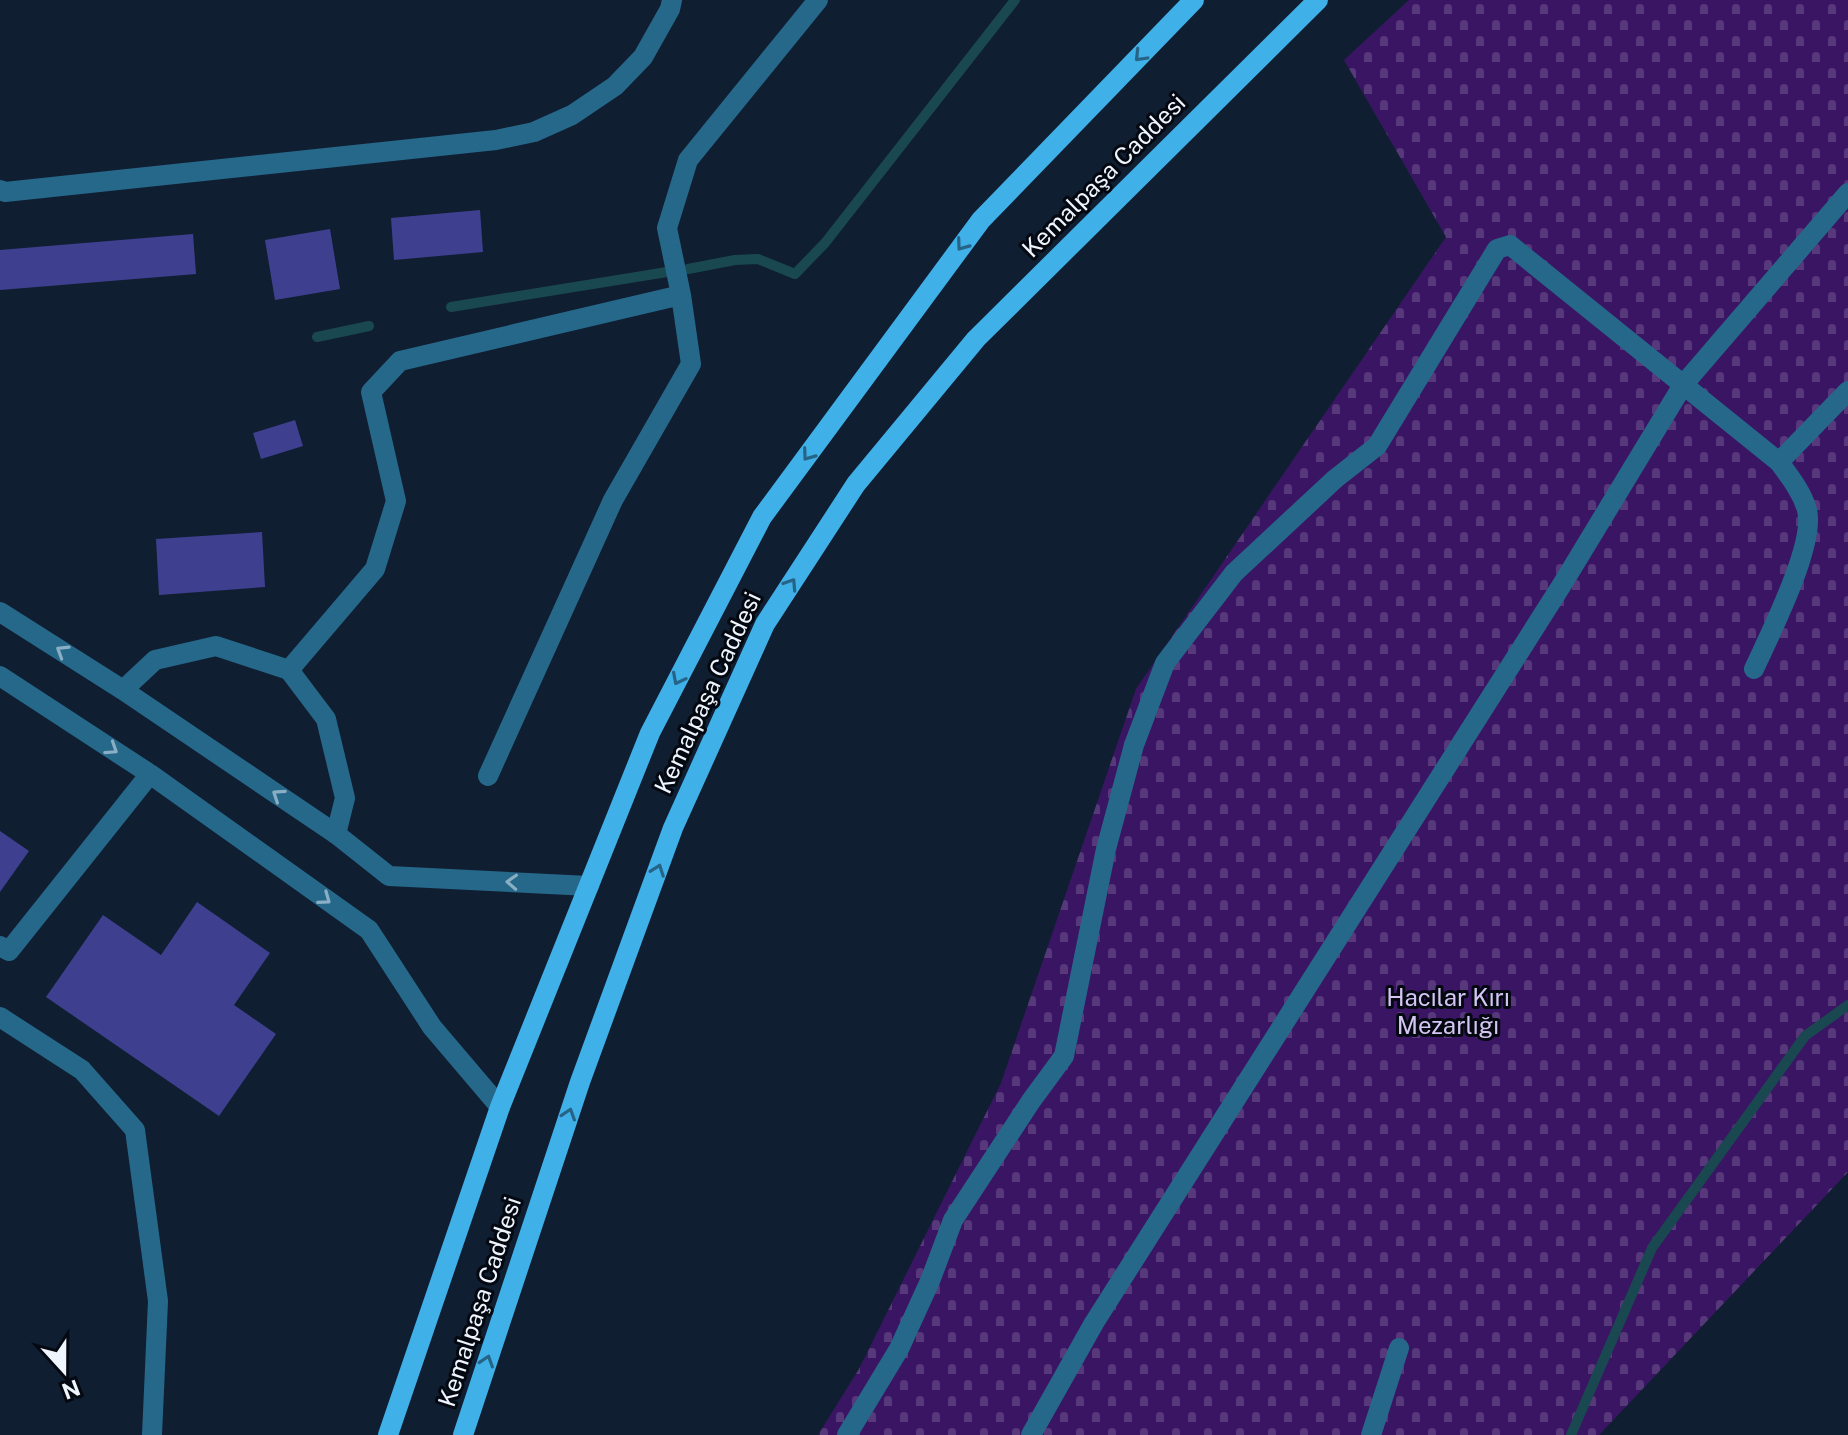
<svg xmlns="http://www.w3.org/2000/svg" width="1848" height="1435" viewBox="0 0 1848 1435" font-family="'Public Sans',sans-serif">
  <defs>
    <pattern id="cemetery-stones" width="16" height="16" patternUnits="userSpaceOnUse" patternTransform="scale(2)"><rect width="16" height="16" fill="#3a1563"/><path d="M2 7V4a2 2 0 0 1 4 0v3zM10 15v-3a2 2 0 0 1 4 0v3z" fill="#57387a"/></pattern>
  </defs>
  <rect width="100%" height="100%" fill="#101e32"/>
  <path fill="url(#cemetery-stones)" d="M1409,0H1848V1172L1599,1435H818L859,1369L1001,1083L1136,689L1446,237L1344,60Z"/>
  <g fill="none" stroke-linecap="round" stroke-linejoin="round">
    <path stroke="#1a4851" stroke-width="10" d="M688,269L735,260L758,259L795,274L825,243L1015,0
      M451,307L667,272
      M317,337L369,326
      M1571,1435L1652,1248L1805,1036L1848,1005"/>
  </g>
  <path fill="#3e408f" d="M480,210L483,252L394,260L391,218Z
    M330,229L340,289L275,300L265,240Z
    M193,234L196,274L0,290V250Z
    M295,420L303,446L261,459L253,433Z
    M262,532L265,587L159,595L156,539Z
    M0,831L29,851L0,892Z
    M197,902L270,953L234,1005L276,1034L219,1116L46,997L103,915L161,955Z"/>
  <g fill="none" stroke-linecap="round" stroke-linejoin="round">
    <path stroke="#26688a" stroke-width="20" d="M0,190L5,192L496,140L534,132L572,115L615,86L643,57L670,9L672,0
      M681,295L667,228L688,160L818,0
      M1779,462L1848,391
      M336,834L345,798L326,719L289,670L375,569L396,501L371,392L400,361L681,295L691,364L613,500L488,776
      M847,1435L899,1349L930,1281L953,1220L1031,1101L1064,1056L1106,849L1134,745L1165,663L1234,573L1335,479L1377,446L1497,249L1510,245L1779,462C1790,477 1802,492 1807,510C1816,544 1769,636 1754,669
      M1031,1435L1094,1323L1563,583L1683,385L1848,193
      M1371,1435L1399,1348"/>
    <path stroke="#26688a" stroke-width="20" d="M0,612L123,690L336,834L389,876L589,886
      M0,676L150,774L369,930L432,1027L500,1107
      M123,690L155,660L216,646L289,670
      M0,946L9,951L150,774
      M0,1017L82,1070L135,1130L158,1301L152,1435"/>
    <path stroke="#40b0e8" stroke-width="20" d="M388,1435L500,1107L650,733L762,517L981,220L1194,0
      M463,1435L580,1082L673,828L765,624L856,484L976,339L1318,0"/>
  </g>
  <defs><path id="oneway-chevron" d="M-2-3.5L2.5 0L-2 3.5" fill="none" stroke-width="1.6" stroke-linecap="round" stroke-linejoin="round" transform="scale(2)"/></defs>
  <g stroke="#256487">
    <use href="#oneway-chevron" transform="translate(1140 56) rotate(134)"/>
    <use href="#oneway-chevron" transform="translate(962 245) rotate(126)"/>
    <use href="#oneway-chevron" transform="translate(808 455) rotate(126)"/>
    <use href="#oneway-chevron" transform="translate(791 584) rotate(-57)"/>
    <use href="#oneway-chevron" transform="translate(678 679) rotate(117)"/>
    <use href="#oneway-chevron" transform="translate(658 870) rotate(-70)"/>
    <use href="#oneway-chevron" transform="translate(569 1114) rotate(-72)"/>
    <use href="#oneway-chevron" transform="translate(487 1361) rotate(-72)"/>
  </g>
  <g stroke="#8aaec4">
    <use href="#oneway-chevron" transform="translate(62 651) rotate(-148)"/>
    <use href="#oneway-chevron" transform="translate(112 749) rotate(33)"/>
    <use href="#oneway-chevron" transform="translate(278 795) rotate(-146)"/>
    <use href="#oneway-chevron" transform="translate(512 882) rotate(-177)"/>
    <use href="#oneway-chevron" transform="translate(325 899) rotate(36)"/>
  </g>
  <g text-anchor="middle" stroke-width="6" stroke-linejoin="round" paint-order="stroke">
    <g font-size="24" fill="#eff5fe" stroke="#040810">
      <text transform="translate(1104 176) rotate(-45)" y="8">Kemalpaşa Caddesi</text>
      <text transform="translate(708 693) rotate(-65)" y="8">Kemalpaşa Caddesi</text>
      <text transform="translate(480 1302) rotate(-72)" y="8">Kemalpaşa Caddesi</text>
    </g>
    <g font-size="24" fill="#d4c5f2" stroke="#040810">
      <text x="1448" y="1006">Hacılar Kırı<tspan x="1448" dy="28">Mezarlığı</tspan></text>
    </g>
  </g>
  <g transform="translate(64 1371) rotate(159)" stroke="#040810" stroke-width="6" paint-order="stroke">
  <path d="M0-6L14 30L0 20L-14 30Z" fill="#eff5fe"/>
  <text y="-12" font-size="22" font-weight="bold" text-anchor="middle" fill="#eff5fe">N</text>
  </g>
</svg>
